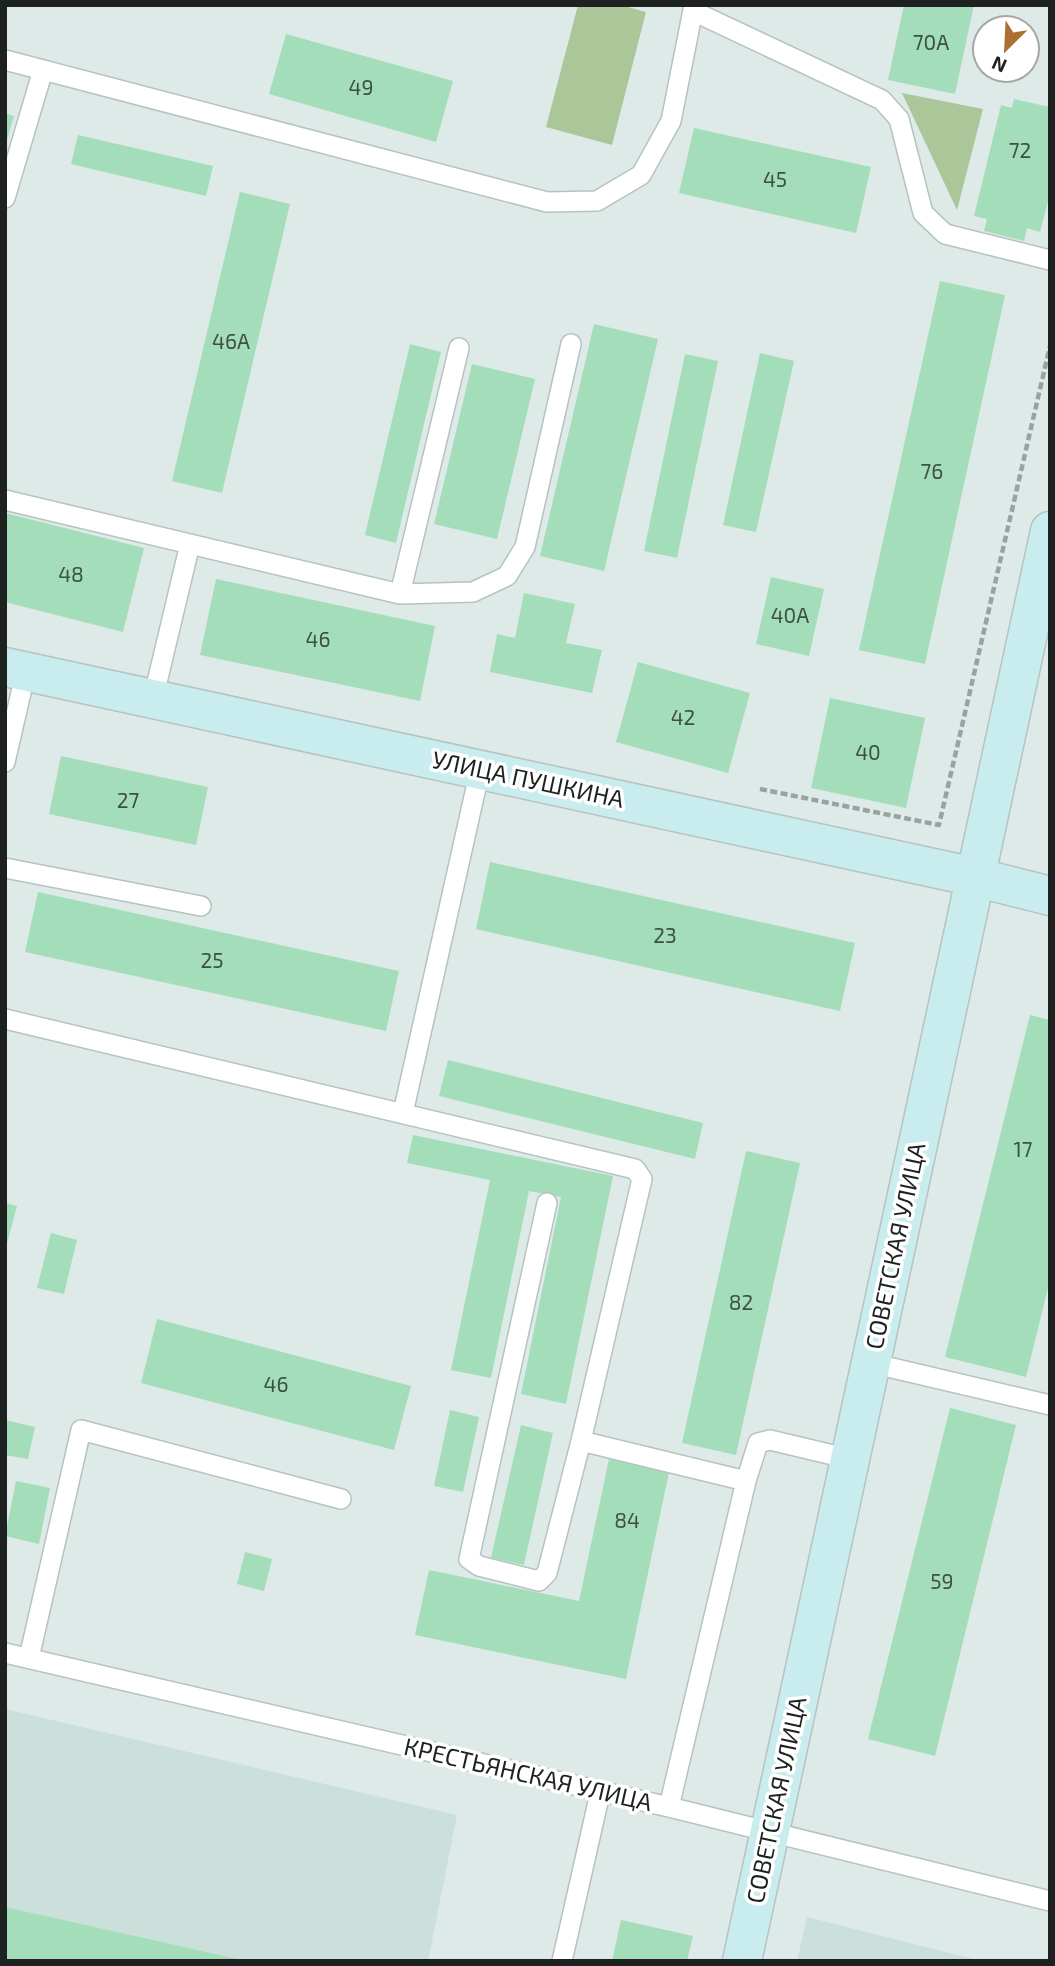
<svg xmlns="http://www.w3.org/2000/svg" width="1055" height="1966" viewBox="0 0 1055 1966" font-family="'Exo 2',sans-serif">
  <rect width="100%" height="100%" fill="#deeae8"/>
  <path fill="#cbe0db" d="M5,1709L457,1815L428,1961H5Z
    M807,1917L981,1961H797Z"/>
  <path fill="#abc79a" d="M578,5H621L646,12L612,145L546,127Z
    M902,93L983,109L957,210Z"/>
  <path fill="#a3ddba" d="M904,5H974L955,94L888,80Z
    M286,34L453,81L436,142L269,94Z
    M1014,99L1050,107V194L1040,232L1027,228L1024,241L984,231L987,219L974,216L1001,105L1012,108Z
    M5,113L14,116L6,143H5Z
    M694,128L871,167L856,233L679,193Z
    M78,135L213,166L206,196L71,164Z
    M240,192L290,204L222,493L172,481Z
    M940,281L1005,295L925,664L859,650Z
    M594,324L658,339L604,571L540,556Z
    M410,344L441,352L396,543L365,535Z
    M760,353L794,361L756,532L723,525Z
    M685,354L718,361L677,558L644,551Z
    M472,364L535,379L497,539L434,524Z
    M5,513L144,548L123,632L5,602Z
    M771,577L824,589L809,656L756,644Z
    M216,579L435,626L420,701L200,655Z
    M524,593L575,604L566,643L602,650L592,693L490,672L497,634L515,638Z
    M638,662L750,693L728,773L616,742Z
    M830,698L925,718L906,808L811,788Z
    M61,756L208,787L196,845L49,814Z
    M490,862L855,943L840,1011L476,929Z
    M38,892L399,971L386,1031L25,952Z
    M1030,1015L1050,1020V1280L1026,1377L945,1357Z
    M448,1060L703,1123L695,1159L439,1096Z
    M413,1135L613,1176L566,1404L521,1394L561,1197L529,1191L491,1378L451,1370L490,1180L407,1163Z
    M746,1151L800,1163L736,1455L682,1443Z
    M5,1203L17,1206L6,1247H5Z
    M51,1233L77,1240L64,1294L37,1288Z
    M157,1319L411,1386L394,1450L141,1383Z
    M950,1408L1016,1425L935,1756L868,1739Z
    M450,1410L479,1417L463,1492L434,1486Z
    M5,1420L35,1427L28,1459L5,1455Z
    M521,1425L553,1433L524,1565L491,1558Z
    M609,1459L669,1472L626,1679L415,1635L429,1570L579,1601Z
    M16,1481L50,1488L39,1544L5,1536Z
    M245,1552L272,1559L264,1591L237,1584Z
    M5,1907L242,1960V1961H5Z
    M621,1920L693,1936L687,1961H612Z"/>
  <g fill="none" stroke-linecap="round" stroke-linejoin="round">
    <g stroke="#b7c3c0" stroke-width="22">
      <path id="service" d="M693,11L882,100L899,119L923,213L945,234L1050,260
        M5,60L547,202L597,201L641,175L671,121L694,5
        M5,198L43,70
        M5,500L400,594L473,592L507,576L525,547L571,344
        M400,594L459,348
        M153,699L190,544
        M5,762L26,671
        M5,868L201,906
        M5,1019L635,1169L642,1179L581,1441
        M403,1113L480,770
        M547,1203L469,1559L479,1566L539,1581L547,1573L581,1441L746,1481L669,1807
        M871,1363L1050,1405
        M746,1481L758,1443L770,1440L850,1459
        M5,1653L669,1807L1050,1901
        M29,1658L81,1430L341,1499
        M562,1961L600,1793"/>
    </g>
    <g stroke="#b7c3c0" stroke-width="41">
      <path id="secondary" d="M5,667L975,877L1050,896
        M742,1961L1050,531"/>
    </g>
    <path stroke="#99a2a1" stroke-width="4.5" stroke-dasharray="7 3.5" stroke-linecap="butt" d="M760,789L939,825L1050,346"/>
    <use href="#service" stroke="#fff" stroke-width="19"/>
    <use href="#secondary" stroke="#c9ecef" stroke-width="38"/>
  </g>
  <g text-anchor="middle" stroke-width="7" stroke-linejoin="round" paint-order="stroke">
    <g font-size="21" fill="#3e5046">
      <text x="931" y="50">70А</text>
      <text x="361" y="95">49</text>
      <text x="1020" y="158">72</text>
      <text x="775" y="187">45</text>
      <text x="231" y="349">46А</text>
      <text x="932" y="479">76</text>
      <text x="71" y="582">48</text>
      <text x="790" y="623">40А</text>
      <text x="318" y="647">46</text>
      <text x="683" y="725">42</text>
      <text x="868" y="760">40</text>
      <text x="128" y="808">27</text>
      <text x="665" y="943">23</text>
      <text x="212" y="968">25</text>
      <text x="1023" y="1157">17</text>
      <text x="741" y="1310">82</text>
      <text x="276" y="1392">46</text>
      <text x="627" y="1528">84</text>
      <text x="942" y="1589">59</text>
    </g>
    <g font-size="24" fill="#1d2120" stroke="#fff">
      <text transform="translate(528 780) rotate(12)" y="8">УЛИЦА ПУШКИНА</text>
      <text transform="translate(896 1246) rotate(-78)" y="8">СОВЕТСКАЯ УЛИЦА</text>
      <text transform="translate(528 1775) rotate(13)" y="8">КРЕСТЬЯНСКАЯ УЛИЦА</text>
      <text transform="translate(777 1800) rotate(-78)" y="8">СОВЕТСКАЯ УЛИЦА</text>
    </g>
  </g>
  <rect width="1055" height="1966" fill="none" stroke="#1d2120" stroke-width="14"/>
  <g transform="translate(1006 49) rotate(204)"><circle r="33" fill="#ffffff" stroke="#a5a6a6" stroke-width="2"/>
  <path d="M0-5L12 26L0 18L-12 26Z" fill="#ac6f33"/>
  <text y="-10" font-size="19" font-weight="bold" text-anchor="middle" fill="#1d2120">N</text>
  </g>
</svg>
